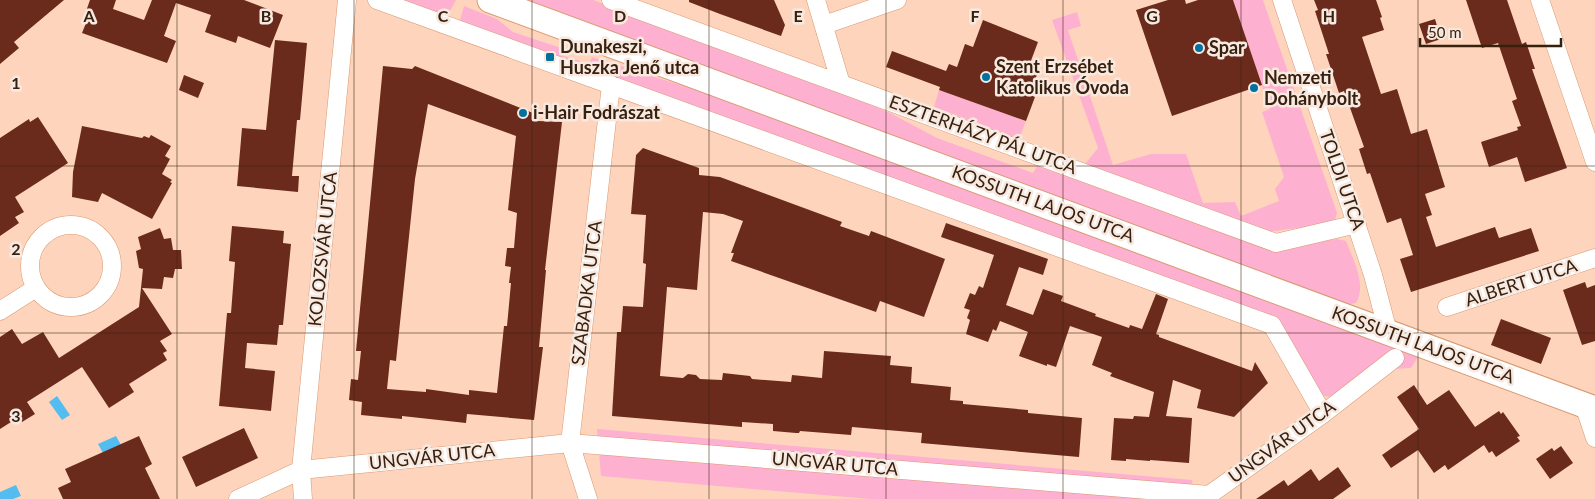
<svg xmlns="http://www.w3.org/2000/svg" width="1595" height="499" viewBox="0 0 1595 499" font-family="Lato,sans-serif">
  <rect width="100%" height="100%" fill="#fed5bc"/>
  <path fill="#feb0d0" d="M391,0H456L445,20Z
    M529,0H593L841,92L890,113L937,138L1033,173L1037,166L1261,246L1276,249L1337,239L1346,241C1353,260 1367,284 1356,303L1346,305Z
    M1233,0H1263L1337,213L1335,220L1328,224L1267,232L1085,164L1098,148L1052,20L1077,12L1081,26L1068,30L1113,165L1151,154H1186L1203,203L1235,202L1241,216L1279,201L1275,189L1284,177L1262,112L1270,109Z
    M464,6L497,19L513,32L564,49V56L589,64L592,57L769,113L1418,357L1411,368L1394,369L1335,397L1324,396L1312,381L1270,316L459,24Z
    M939,90L1026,121L1019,139L934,107Z
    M597,429L1192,480L1195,499H870L601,476Z"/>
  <path fill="#53bcf0" d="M57,396L70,415L62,420L49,402Z
    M116,436L121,445L103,453L98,444Z
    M16,485L21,496L13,499H0V492Z"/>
  <path fill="#6a2b1d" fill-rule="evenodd" d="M0,0H64L14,42L19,48L0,64Z
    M90,0H116L113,9L144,20L152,0H244L283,15L270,48L238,36L236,43L205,32L211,15L176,3L164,36L176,41L167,63L82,33L88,18L84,17Z
    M689,0H774L785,25L781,36L720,14L689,2Z
    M1168,0H1185L1186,4L1198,0H1233L1262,85L1172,116L1136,10Z
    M1314,0H1376L1382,17L1380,18L1384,30L1362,37L1381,94L1397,89L1411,134L1427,129L1445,187L1425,194L1432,215L1426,217L1436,247L1495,227L1499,238L1531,228L1539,251L1411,292L1400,259L1413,255L1401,218L1387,223L1370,173L1367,174L1359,149L1364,147L1344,91L1339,93L1326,54H1329L1315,11L1318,10Z
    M1466,0H1507L1522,44L1526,42L1535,69H1532L1567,168L1525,182L1517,157L1489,167L1481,142L1518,130L1517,127L1521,126L1512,101L1517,99L1498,43L1482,48Z
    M1435,19L1441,39L1426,44L1419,24Z
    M983,20L1038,42L1029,66L1039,70L1029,94L1035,97L1026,121L939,90L940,87L886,67L892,51L946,71L949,64L957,67L965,44L973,47Z
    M275,40L307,43L300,120H297L292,176H299L298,192L237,186L242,128L266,130Z
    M383,66L412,69L415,66L538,115V121L562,122L545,270H546L539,347H543L534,420L467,414L466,423L402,416V419L361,415L362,402L349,400L351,379L358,380L361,351H356ZM428,104L516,136L508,210L517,213L514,248H507L505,266L511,267L509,283H511L507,326H504L497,393L469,390V395L426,389V392L387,389L390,360L396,361L415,179Z
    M184,75L204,83L198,98L179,90Z
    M38,117L68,163L15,197L24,212L15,217L19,223L0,236V138L29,119L30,122Z
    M82,126L142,138L144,136L149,138L151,135L171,146L165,156L170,159L162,174L172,180L170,182L172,183L152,219L102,193L98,202L72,197L73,172Z
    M643,148L699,168V175L720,177L842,222L840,226L869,236L871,231L945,259L924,317L880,301L876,312L731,261L734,253H731L743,221L723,214L703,212L697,290L667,287L660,376L683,378L688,374L696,375L700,379L722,380L723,373L750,376L752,379L791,382L792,375L822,378L824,351L891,356L890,365L912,367L911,383L951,387L950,400L963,401V404L1028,410V413L1082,418L1079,457L921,443L922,433L852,427L851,435L800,431L799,433H796L773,431V424L742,422V427L612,416L617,332H621L623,306L643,307L646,264L643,263L646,215L631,214L636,155Z
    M946,223L1048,259L1043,275L1019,267L1006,305L1033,315L1043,289L1063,296L1061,301L1096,314L1095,316L1129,328L1130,325L1142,329L1156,294L1168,299L1156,334L1159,335V337L1252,371L1255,362L1268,383L1234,417L1197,408L1201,390L1173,380L1166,416L1192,418L1189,463L1150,460V461L1126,459V461L1111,460L1114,418L1133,419L1134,416L1149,417L1154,392L1110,376L1112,373L1092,365L1102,337L1070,326L1056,367L1047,364V366L1019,356L1028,332L1000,321L996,331L993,329L988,342L966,334L970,320L967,318L970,310L964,308L970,293L975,295L979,286L983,288L994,255L941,237Z
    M232,226L284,231L283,243L291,244L283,325H279L277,345L247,343L245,368L275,371L271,411L219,406L227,313H231L235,262L229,261Z
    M160,228L164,239L171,238L173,250H181L182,269H175L173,278L164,277L162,289L142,288L172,334L160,341L167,351L163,353L167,360L129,384L134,392L109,408L82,367L27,402L35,414L22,422L19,417L0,429V337L12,329L22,344L43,332L59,358L139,307L143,269L139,268L136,251L141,249L138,237Z
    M1585,282L1587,288L1595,285V341L1582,345L1563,290Z
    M1501,319L1551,338L1541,364L1491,345Z
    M1414,385L1427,405L1449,390L1475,427L1499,411L1501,414L1503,412L1520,436L1517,437L1520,441L1496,457L1492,451L1489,453L1484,445L1448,470L1445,465L1434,473L1418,450L1391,468L1382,455L1419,429L1397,397Z
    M244,428L258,458L196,487L182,457Z
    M139,436L152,464L145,468L160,499H63L58,488L71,482L65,469Z
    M1561,446L1573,463L1550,479L1536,459L1552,448L1554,451Z
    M1338,467L1351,486L1333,499H1256L1284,480L1288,486L1311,469L1319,481Z"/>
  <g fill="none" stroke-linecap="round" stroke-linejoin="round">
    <g stroke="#d89970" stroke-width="19">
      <path id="street" d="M377,0L1272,325L1323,414
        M611,0L1276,243L1357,224
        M816,0L841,84
        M1282,0L1373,275L1388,332
        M1540,0L1595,162
        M824,25L897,0
        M30 266a41 41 0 1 1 82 0a41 41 0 1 1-82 0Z
        M1447,307L1595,258
        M0,311L36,288
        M1584,405L1595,438
        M238,499L301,470L570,443L1209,495L1323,414L1395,358
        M303,499L301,470L347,0
        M588,499L570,443L611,85"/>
    </g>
    <g stroke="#d89970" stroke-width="27">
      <path id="secondary" d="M490,0L1595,409"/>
    </g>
    <use href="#street" stroke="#fff" stroke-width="18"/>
    <use href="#secondary" stroke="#fff" stroke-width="25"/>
  </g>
  <path fill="none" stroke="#38200f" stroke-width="1" stroke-opacity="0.55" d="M177,0V499M354,0V499M532,0V499M709,0V499M886,0V499M1063,0V499M1241,0V499M1418,0V499M0,166H1595M0,333H1595"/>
  <g fill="#00729d" stroke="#f7e9e0" stroke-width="2">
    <circle cx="1199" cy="48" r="5"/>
    <rect x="545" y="52" width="10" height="10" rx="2.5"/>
    <circle cx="986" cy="77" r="5"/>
    <circle cx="1254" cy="88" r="5"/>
    <circle cx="523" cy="113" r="5"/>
  </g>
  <g text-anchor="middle" stroke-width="5" stroke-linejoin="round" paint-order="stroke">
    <g font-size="18" font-weight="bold" fill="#38200f" stroke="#f7e9e0" text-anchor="start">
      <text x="560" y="53">Dunakeszi,<tspan x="560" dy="21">Huszka Jenő utca</tspan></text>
      <text x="1209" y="54">Spar</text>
      <text x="996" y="73">Szent Erzsébet<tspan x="996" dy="21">Katolikus Óvoda</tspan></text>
      <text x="1264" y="84">Nemzeti<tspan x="1264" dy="21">Dohánybolt</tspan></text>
      <text x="533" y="119">i-Hair Fodrászat</text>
    </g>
    <g font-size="18" fill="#38200f" stroke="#f7e9e0">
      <text transform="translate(983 135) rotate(20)" y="6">ESZTERHÁZY PÁL UTCA</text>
      <text transform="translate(1342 180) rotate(71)" y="6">TOLDI UTCA</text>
      <text transform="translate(1043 204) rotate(20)" y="6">KOSSUTH LAJOS UTCA</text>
      <text transform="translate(323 249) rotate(-84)" y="6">KOLOZSVÁR UTCA</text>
      <text transform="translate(1521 283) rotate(-18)" y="6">ALBERT UTCA</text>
      <text transform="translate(587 293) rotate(-83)" y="6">SZABADKA UTCA</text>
      <text transform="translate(1423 345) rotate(20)" y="6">KOSSUTH LAJOS UTCA</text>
      <text transform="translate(1282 442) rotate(-36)" y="6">UNGVÁR UTCA</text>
      <text transform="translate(432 457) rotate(-6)" y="6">UNGVÁR UTCA</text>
      <text transform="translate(835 464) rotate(5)" y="6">UNGVÁR UTCA</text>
    </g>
  </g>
  <g font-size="16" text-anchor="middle" font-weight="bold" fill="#38200f" stroke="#f7e9e0" stroke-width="5" stroke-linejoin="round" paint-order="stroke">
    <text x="89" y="22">A</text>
    <text x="266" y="22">B</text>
    <text x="443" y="22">C</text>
    <text x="620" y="22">D</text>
    <text x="798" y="22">E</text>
    <text x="975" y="22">F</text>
    <text x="1152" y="22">G</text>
    <text x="1329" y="22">H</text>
    <text x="16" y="89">1</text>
    <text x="16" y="255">2</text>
    <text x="16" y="422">3</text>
  </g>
  <path d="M1420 38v8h141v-8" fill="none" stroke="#38200f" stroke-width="2.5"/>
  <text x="1428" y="38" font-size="15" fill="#38200f" stroke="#f7e9e0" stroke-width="4" paint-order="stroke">50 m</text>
</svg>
